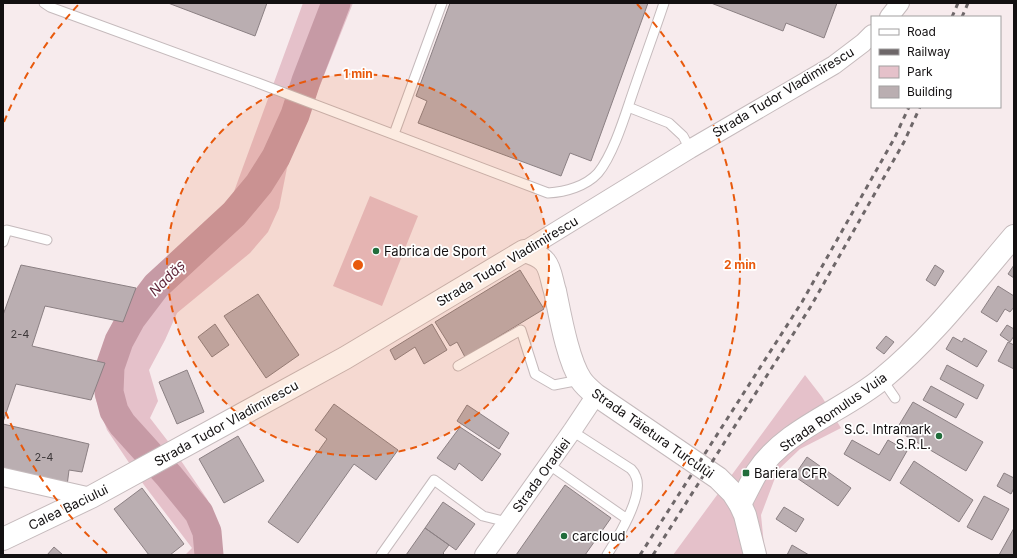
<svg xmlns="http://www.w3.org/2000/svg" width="1017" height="558" viewBox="0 0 1017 558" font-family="Inter,sans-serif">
  <rect width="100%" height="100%" fill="#f7ebed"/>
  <path fill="#e5c1ca" d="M303,3H353L287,168L279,208L268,232L250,253L177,313L165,340L149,370L158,401L150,418L167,440L207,499L219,530L222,555H185L192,548L144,485L107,430L95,397L94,372L107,339L122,312L149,280L180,246L202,228L232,197Z
    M370,196L418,216L382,306L333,286Z
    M805,375L822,397L841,428L800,449L778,470L761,515L765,555H673Z"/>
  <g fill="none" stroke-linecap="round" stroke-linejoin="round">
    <path stroke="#c69aa5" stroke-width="29" d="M209,555L207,532L199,513L169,476L122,424L114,411L109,392L110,367L119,341L131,319L156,286L234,214L259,184L276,157L295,115L306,81L336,3"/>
  </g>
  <path fill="#baaeb1" stroke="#8b8083" d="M168,3H267L255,36Z
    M450,3H648L591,161L570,153L561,176L418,123L427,101L416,96Z
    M711,3H837L824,38L786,23L783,31Z
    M21,265L136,288L123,322L45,306L32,346L105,363L91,400L16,384L3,422V315Z
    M935,265L944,271L935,286L926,280Z
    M1014,265V278L1008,274Z
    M520,270L544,309L465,357L457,342L450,346L435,322Z
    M998,286L1014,296V307L1010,312L1005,309L997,322L981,312Z
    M258,294L299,355L266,378L224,316Z
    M215,324L229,345L212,357L198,337Z
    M432,324L447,350L424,364L415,347L395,360L390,350Z
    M1007,325L1014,329V336L1010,342L1000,335Z
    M886,336L894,342L884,354L876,348Z
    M953,337L962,342L964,338L987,351L977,367L946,349Z
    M1008,342L1014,345V369L998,361Z
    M947,365L984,385L977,399L940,379Z
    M187,370L204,412L177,424L159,382Z
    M931,386L964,404L956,418L923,400Z
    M913,402L983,442L966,471L896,430Z
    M334,404L398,450L376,480L354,464L298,543L268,522L327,439L315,430Z
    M467,405L509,433L499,449L457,421Z
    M3,424L89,444L82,472L69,470L67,486L3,470Z
    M460,427L501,454L482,481L459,463L455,470L437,458Z
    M238,436L264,481L224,503L199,459Z
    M852,440L879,455L888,440L907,451L890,481L844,454Z
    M807,457L851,488L838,506L794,476Z
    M914,461L973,500L959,522L900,483Z
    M1004,473L1014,478V488L1011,494L997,486Z
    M565,485L611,518L585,555H516Z
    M142,488L184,544L170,555H149L114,509Z
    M984,496L1009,509L992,540L967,527Z
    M443,502L475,524L456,550L425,528Z
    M784,507L804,519L796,532L776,519Z
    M425,528L449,545L443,553L445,555H406Z
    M1014,528V555H999Z
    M792,545L809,555H787Z
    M54,547L63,555H47Z"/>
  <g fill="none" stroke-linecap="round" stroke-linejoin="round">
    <g stroke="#c5babc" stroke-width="11">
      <path id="service" d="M44,3L50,7L258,83L548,193C566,192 586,186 598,173C612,156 623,122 630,101C641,68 653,36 664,3
        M628,107L669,123L683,136L690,149
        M394,134L442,3
        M3,242L7,230L47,240
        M458,366L521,330L535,374L554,385L580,380
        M882,379L895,398
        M572,431L631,469C633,471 635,474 636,477C644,496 617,539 607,555
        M548,464L627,519
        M381,555L434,480L483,516L507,522"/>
    </g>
    <g stroke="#c5babc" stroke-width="20">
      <path id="minor" d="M889,17L900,3
        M524,251L690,149L834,65L863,43L872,34
        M3,477L91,497
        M484,555L572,431L596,395"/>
    </g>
    <g stroke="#c5babc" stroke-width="24">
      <path id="tertiary" d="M740,504C746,493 751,482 757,472C786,428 844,411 883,378C933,337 972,285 1014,236"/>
    </g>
    <g stroke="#c5babc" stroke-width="24">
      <path id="secondary" d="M3,539L91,497L345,358L524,251C532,253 539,255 545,262C551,269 552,283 555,291C560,315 568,361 581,380C585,386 590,390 596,395L718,478L733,493L740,504L745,515L755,555"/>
    </g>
    <use href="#service" stroke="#fff" stroke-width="9"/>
    <use href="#minor" stroke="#fff" stroke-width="18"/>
    <use href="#tertiary" stroke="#fff" stroke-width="22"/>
    <use href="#secondary" stroke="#fff" stroke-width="22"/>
    <path stroke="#6e6769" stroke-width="3" stroke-dasharray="5 5" stroke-linecap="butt" d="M952,17L958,3
      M962,17L968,3
      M640,555L802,302L894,139L909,107
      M653,555L811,306L904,142L920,107"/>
  </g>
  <circle cx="358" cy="265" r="191" fill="#e8590c" fill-opacity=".12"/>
  <g fill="none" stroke="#e8590c" stroke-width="2" stroke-dasharray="7 5">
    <circle cx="358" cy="265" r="191"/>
    <path d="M107 553A382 382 0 0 1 4 408M4 122A382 382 0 0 1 79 4M637 4A382 382 0 0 1 609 553"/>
  </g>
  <g fill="#216d3b" stroke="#fff" stroke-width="1.5">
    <circle cx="376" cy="251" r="4"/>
    <circle cx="939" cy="436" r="4"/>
    <rect x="742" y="469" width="8" height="8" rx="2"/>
    <circle cx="564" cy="536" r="4"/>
  </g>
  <g text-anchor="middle" stroke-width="3.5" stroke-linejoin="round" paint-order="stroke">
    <g font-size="11" fill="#3d3839">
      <text x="20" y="338">2-4</text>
      <text x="44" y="461">2-4</text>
    </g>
    <g font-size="13" fill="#131011" stroke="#fff">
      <text transform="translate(783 92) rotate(-31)" y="5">Strada Tudor Vladimirescu</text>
      <text transform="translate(507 261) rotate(-31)" y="5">Strada Tudor Vladimirescu</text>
      <text transform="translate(833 412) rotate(-35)" y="5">Strada Romulus Vuia</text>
      <text transform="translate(226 423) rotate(-29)" y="5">Strada Tudor Vladimirescu</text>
      <text transform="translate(653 433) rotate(35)" y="5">Strada Tăietura Turcului</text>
      <text transform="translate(541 475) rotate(-54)" y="5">Strada Oradiei</text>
      <text transform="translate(68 507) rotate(-26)" y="5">Calea Baciului</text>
    </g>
    <g font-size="13" fill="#131011" stroke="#fff" text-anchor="start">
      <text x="384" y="256">Fabrica de Sport</text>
      <text x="931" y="434" text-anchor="end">S.C. Intramark<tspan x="931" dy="15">S.R.L.</tspan></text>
      <text x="754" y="478">Bariera CFR</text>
      <text x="572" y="541">carcloud</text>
    </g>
    <g font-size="14" font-style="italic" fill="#62293c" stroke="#fff">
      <text transform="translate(167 278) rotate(-45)" y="5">Nadăș</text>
    </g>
  </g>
  <circle cx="358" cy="265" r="6" fill="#e8590c" stroke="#fff" stroke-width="2"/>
  <g font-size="12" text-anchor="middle" font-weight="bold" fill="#e8590c" stroke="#fff" stroke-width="3.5" stroke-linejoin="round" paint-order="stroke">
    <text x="358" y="78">1 min</text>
    <text x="740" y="269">2 min</text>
  </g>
  <rect width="1017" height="558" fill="none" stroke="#131011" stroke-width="8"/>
  <rect x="871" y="16" width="130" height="92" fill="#ffffff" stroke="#a19fa0"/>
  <rect x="879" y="29" width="20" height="6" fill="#ffffff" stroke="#a19fa0"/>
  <text x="907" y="36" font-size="12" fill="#131011">Road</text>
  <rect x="879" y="49" width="20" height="6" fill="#6e6769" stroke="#a19fa0"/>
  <text x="907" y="56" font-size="12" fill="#131011">Railway</text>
  <rect x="879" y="66" width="20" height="12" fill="#e5c1ca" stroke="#a19fa0"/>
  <text x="907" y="76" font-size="12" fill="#131011">Park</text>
  <rect x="879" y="86" width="20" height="12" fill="#baaeb1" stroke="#a19fa0"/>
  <text x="907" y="96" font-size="12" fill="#131011">Building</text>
</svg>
